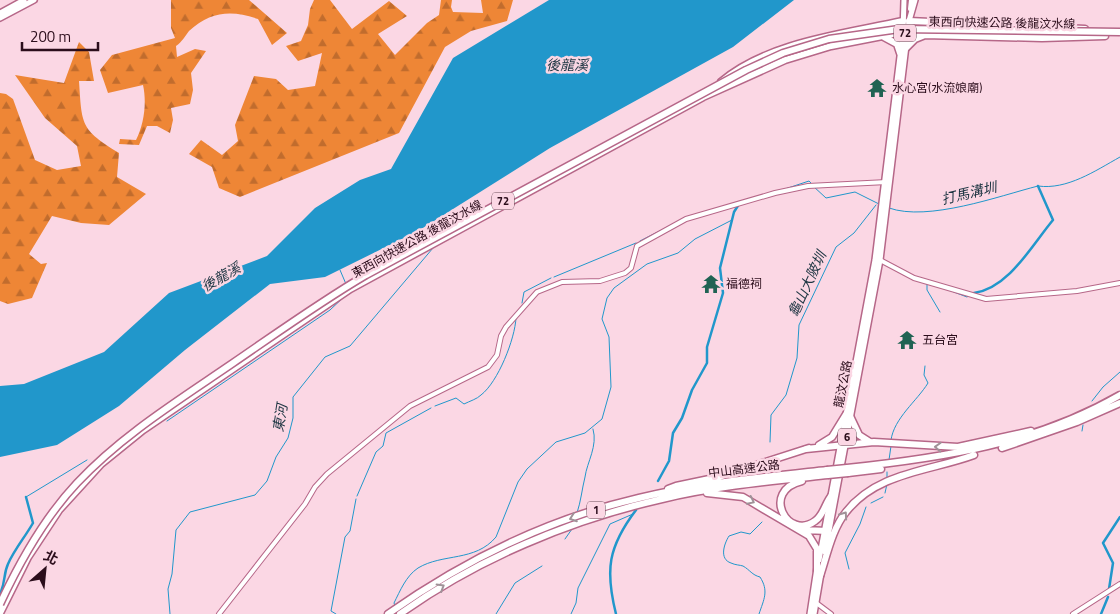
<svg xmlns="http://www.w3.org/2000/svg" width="1120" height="614" viewBox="0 0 1120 614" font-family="'Titillium Web','Noto Sans TC',sans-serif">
  <defs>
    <pattern id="forest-firs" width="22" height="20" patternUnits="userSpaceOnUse" patternTransform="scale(1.25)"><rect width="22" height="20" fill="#ee8636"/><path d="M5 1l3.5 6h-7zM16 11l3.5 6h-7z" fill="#c16c2d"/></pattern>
  </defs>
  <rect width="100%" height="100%" fill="#fbd7e4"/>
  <path fill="url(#forest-firs)" d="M171,0H249L287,33L272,45L258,19C232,10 211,11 189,31C185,36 182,42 176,46L177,57L195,49L206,51L191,73L193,90L190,104L171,108L173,120L170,133L157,126H147L139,145L119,144L120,139L136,140C144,124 147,103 143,85L108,93L100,70L112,55L175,38L171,28Z
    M314,0H330L352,29L389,1L407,16L378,34L395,55L427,23L439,15L441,0H452L451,7L453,12L483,13L481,0H513L507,21L471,31L445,47L399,133L240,197L219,188L212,167L189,154L201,140L222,155L238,141L235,125L254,76L276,79L288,90L315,86L322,53L298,61L286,46L301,41L308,25L310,9Z
    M79,42L89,52L94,81H79C82,125 80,129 119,153L117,177L146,194L109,225L81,223L52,216L29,254L41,264L47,263L32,298L8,304L0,301V93L6,94L13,99L35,160L57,170L81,166L77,146L45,118L15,75L64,83Z"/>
  <path fill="#2197cb" d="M549,0H794L733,47L550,148L418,231L325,277L270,284L185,350L119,406L57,445L0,457V386L24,384L104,352L169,293L267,256L315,208L360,180L391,169L453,58Z"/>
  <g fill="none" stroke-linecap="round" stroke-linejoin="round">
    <path stroke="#2197cb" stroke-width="1" d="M813,186L826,198L855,192L881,205
      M785,189L809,181L811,183
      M889,208C928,222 999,196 1038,186C1067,190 1095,171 1120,157
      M686,217L711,210
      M434,237L435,221
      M640,241L683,219
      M340,270L346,284
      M554,277L636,243
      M927,284V290L940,312
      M946,289L967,297L970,295
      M522,303L524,292L551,278
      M1092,401L1103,387L1120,372
      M435,406L456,398L464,404C470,401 477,399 481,395C498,382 515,339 516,318
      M167,421L330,310L346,295
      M1082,431L1083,425
      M891,440C894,418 917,401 928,383L924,375L925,366
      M770,442L771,415L786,395L797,358L799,325L836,247L854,233L876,205
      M889,460L891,446
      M887,479V472
      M885,493L887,484
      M357,496L376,452L383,446L386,433L431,408
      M26,497L87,460
      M871,503L883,497
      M577,513C581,501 582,489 585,477C587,462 598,446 593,429
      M565,539L572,529
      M849,569L845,553L860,524L866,507
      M395,606L394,603C400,591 406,576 418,568C443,553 475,562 496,537L518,482L527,469L556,442L585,433L602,419L611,387L609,337L602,319L607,298L614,288L647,264L678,253L695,239L732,220
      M170,614L168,589L172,574L176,530L190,512L255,495L267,481L276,457L288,438L293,418V397L325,357L350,346L433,248
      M336,614L331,611L345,537L350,531L356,499
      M496,614L515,583L542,566
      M571,614L576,603L578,588L610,524L633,514
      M759,614C764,599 769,591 760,577C752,575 750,570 743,566C740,565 735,565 731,563C719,559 724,544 729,536L741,532L750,534L762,522"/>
    <path stroke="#2197cb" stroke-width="2.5" d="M974,293C1009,288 1032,245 1053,220L1038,186
      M658,481L669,461L673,433L682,418L692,390L707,363V347L723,293L720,268L734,212L739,204
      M1109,589L1113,563L1103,543L1120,517
      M0,594C6,581 3,575 8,564C14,550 25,537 33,523L26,497
      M616,614C605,570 608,547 636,510
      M1101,614L1108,597"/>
    <g stroke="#b66788" stroke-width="6">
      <path id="minor" d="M910,9L911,0
        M880,260L914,278L986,299L1077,291L1120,283
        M815,602L831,614
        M219,614L305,504L315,487L327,474L410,406L488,367L497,355L501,336L506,327L537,292L562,282L600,281L625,273L631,268L637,246L686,219L775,193L808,186L887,182
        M1073,614L1120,584"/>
    </g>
    <g stroke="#b66788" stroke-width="8">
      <path id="major" d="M0,13L24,0
        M0,18L34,0
        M825,552L880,260L909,21L915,0
        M819,560L875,260L903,32L904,0
        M810,614L817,568
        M814,614L821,573"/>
    </g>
    <g stroke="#b66788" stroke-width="9">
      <path id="highway" d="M909,21L1085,29
        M884,37L897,44L900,53
        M906,48L915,39L925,35L1042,38L1105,36
        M721,82C768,42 845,34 903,21
        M850,416L859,435L870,442
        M819,445L832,437L848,411
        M1002,448L1077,422L1120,403
        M806,449L874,442L958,447L1031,431
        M847,468C942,458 1035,444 1120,395
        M848,473L881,469
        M802,481C760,491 788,541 815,521C824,515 825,503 832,495
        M668,489L676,486L719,477L809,448
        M707,493L743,497L809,536L817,549V571
        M803,530L828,531
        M820,576C827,555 832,529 846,512C877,472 931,471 974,455
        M0,613L28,557L59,510L101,464L143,430L350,289L703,97L785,60L831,46L903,32L925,35
        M388,614C463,561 548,519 639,498C701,483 764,477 827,470
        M400,614C477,559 570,520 662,499C716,486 772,481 828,475"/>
    </g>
    <use href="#minor" stroke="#fff" stroke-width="4"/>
    <use href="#major" stroke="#fff" stroke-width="5"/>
    <use href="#highway" stroke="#fff" stroke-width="6"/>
    <g stroke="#b66788" stroke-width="9" stroke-linecap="butt">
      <path id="highway-bridge" d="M827,470L847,468
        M828,475L848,473
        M0,604C20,561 44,518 77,483C122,435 179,400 233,363C277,333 320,302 366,275L746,70L783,53L829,39L899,29L1120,32"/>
    </g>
    <use href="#highway-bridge" stroke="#fff" stroke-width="6"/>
  </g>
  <defs><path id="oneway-chevron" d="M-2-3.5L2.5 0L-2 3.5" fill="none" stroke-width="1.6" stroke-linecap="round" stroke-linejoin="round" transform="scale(1.25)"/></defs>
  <g stroke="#a09298">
    <use href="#oneway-chevron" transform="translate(938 447) rotate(-177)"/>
    <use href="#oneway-chevron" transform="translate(751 501) rotate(26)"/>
    <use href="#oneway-chevron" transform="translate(844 515) rotate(-55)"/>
    <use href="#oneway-chevron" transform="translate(573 518) rotate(160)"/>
    <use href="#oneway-chevron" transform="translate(441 587) rotate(-31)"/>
  </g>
  <defs>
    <g id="temple-bare" transform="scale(1.5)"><path d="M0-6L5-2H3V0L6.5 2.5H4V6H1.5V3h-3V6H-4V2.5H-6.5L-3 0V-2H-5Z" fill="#206353" stroke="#fbd7e4" stroke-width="2.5" paint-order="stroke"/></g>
  </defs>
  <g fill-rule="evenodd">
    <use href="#temple-bare" x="877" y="88"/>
    <use href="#temple-bare" x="711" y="284"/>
    <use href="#temple-bare" x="907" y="340"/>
  </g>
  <g text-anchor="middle" stroke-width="5" stroke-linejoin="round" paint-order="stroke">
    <g fill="#fbd7e4" stroke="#694a57" stroke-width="1">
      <rect x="894" y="24.5" width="22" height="17" rx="4"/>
      <rect x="492" y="192.5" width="22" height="17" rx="4"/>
      <rect x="838" y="428.5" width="18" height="17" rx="4"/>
      <rect x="587" y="501.5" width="18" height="17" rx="4"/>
    </g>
    <g font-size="11" font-weight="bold" fill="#2b0d1b">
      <text x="905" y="37">72</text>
      <text x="503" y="205">72</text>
      <text x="847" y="441">6</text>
      <text x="596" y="514">1</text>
    </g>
    <g font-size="12" fill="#2b0d1b" stroke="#fbd7e4">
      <text transform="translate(1002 23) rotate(1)" y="4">東西向快速公路 後龍汶水線</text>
      <text transform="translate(417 239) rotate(-29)" y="4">東西向快速公路 後龍汶水線</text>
      <text transform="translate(843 384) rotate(-79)" y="4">龍汶公路</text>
      <text transform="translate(744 469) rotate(-7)" y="4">中山高速公路</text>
    </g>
    <g font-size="12" fill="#2b0d1b" stroke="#fbd7e4" text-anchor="start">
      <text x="892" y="92">水心宮(水流娘廟)</text>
      <text x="726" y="288">福德祠</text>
      <text x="922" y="344">五台宮</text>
    </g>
    <g font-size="14" font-style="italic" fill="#1d3542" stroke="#fbd7e4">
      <text x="567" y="70">後龍溪</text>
      <text transform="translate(969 193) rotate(-13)" y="5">打馬溝圳</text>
      <text transform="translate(221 277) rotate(-30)" y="5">後龍溪</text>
      <text transform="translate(807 284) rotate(-65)" y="5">龜山大陂圳</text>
      <text transform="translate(280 418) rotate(-81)" y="5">東河</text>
    </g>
  </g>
  <g transform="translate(45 569) rotate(27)" stroke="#fbd7e4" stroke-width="4" paint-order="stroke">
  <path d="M0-4L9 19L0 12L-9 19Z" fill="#2b0d1b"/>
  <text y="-8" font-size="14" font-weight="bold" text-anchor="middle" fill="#2b0d1b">北</text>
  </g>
  <path d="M22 42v8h76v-8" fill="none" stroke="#2b0d1b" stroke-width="2.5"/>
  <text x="30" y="42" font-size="15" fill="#2b0d1b" stroke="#fbd7e4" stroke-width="4" paint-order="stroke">200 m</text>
</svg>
